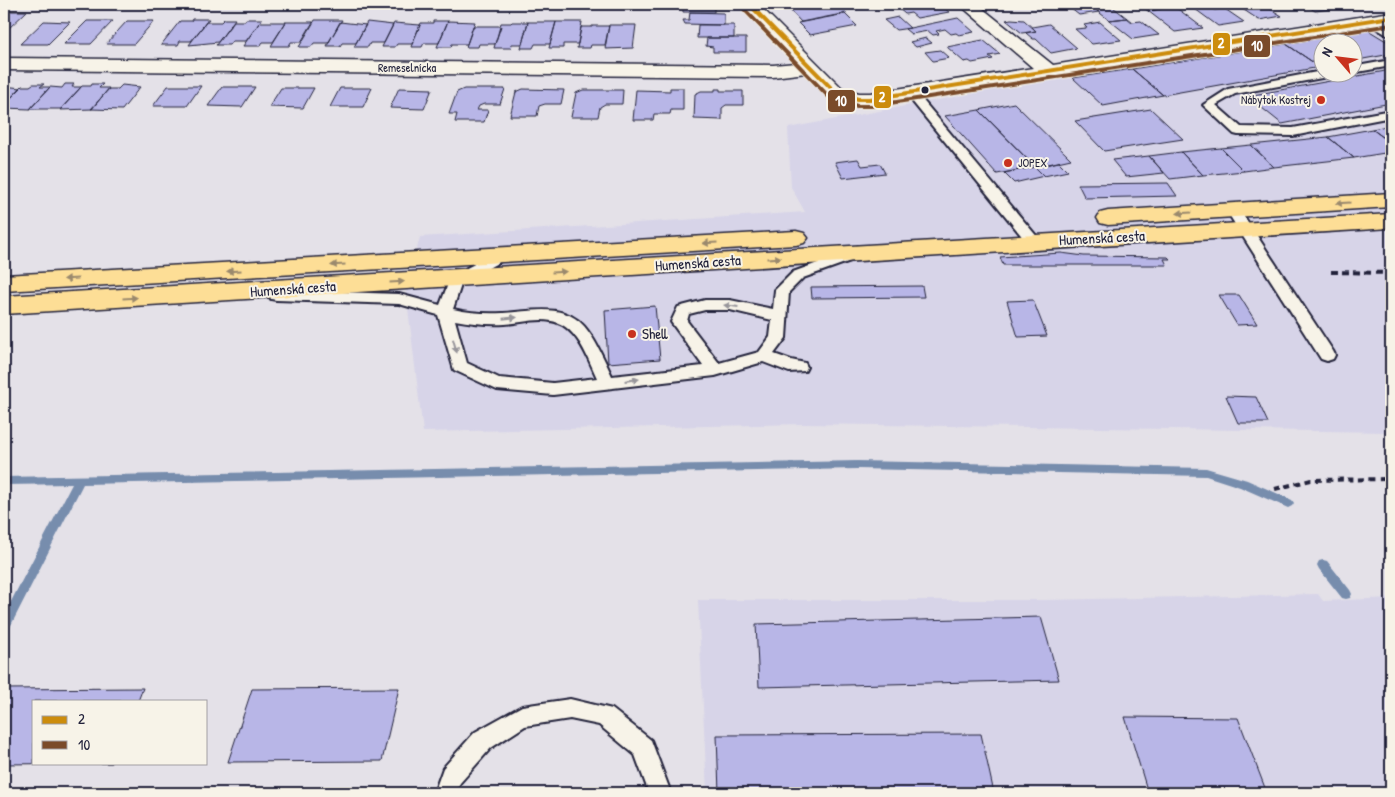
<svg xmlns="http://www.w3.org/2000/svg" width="1395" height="797" viewBox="0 0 1395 797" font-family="'Patrick Hand',sans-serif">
  <rect width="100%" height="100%" fill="#e4e1e8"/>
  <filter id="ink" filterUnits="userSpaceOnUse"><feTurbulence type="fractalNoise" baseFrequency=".02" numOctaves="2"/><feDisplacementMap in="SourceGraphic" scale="10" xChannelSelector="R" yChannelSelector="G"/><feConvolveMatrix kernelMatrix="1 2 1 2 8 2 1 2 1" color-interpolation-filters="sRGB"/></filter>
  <g filter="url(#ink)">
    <path fill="#d7d4e8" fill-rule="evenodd" d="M1391,23V432L804,424L423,432L406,292L420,237L805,212L791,187L788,128L1105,69ZM1322,42H1352V72H1322Z
      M1318,594L1323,601L1391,598V793H707L698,600H1045Z"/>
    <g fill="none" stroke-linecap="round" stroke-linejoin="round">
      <path fill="#778dad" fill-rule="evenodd" d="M857,461L1206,468L1247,480L1292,500L1294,503L1292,506L1288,508L1240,487L1206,476L857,469L83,484L8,631L4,633V615L72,484L4,485V477Z
        M1323,560L1327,561L1350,590L1352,594L1350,598L1346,599L1342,598L1319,569L1317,565L1319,561Z"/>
    </g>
    <path fill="#b8b6e7" stroke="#22223b" d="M676,4H714V12H683V6H676Z
      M813,4H838L847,13L801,22L788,8Z
      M902,4H939L949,12L917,18L911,13L905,14L898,8L904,7Z
      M1088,4H1109L1127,18L1109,20Z
      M1155,4L1161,9L1148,11L1141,6Z
      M1243,4L1264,5L1282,16L1259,20L1241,8L1248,7Z
      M1304,4H1332L1338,8L1315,11Z
      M1090,5L1099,12L1079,15L1070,8Z
      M1171,7L1178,9L1203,28L1175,32L1148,11Z
      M1210,7L1214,10L1225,9L1244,22L1218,26L1195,9Z
      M4,11H27L8,29H4Z
      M690,12L724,13V25L685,24L683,20H689Z
      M845,14L857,26L810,35L798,23Z
      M898,17L910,28L896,30L884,20Z
      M958,18L974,32L959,35L956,33L951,34L945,29L936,31L939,34L933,35L928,31L911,34L905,29Z
      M1127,18L1132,22L1141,21L1159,35L1133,39L1109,20Z
      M192,19H209L191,41H180L178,45H161L180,21H191Z
      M224,19H235L218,42L189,45L206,22H221Z
      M246,19H262L246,41H232L229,45H216L234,21H245Z
      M1011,19L1024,20L1036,31L1022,33L1006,20Z
      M315,20H342L328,43H314L311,47H299Z
      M44,21L70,22L48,44H20Z
      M87,21H113L91,44H64Z
      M127,21H154L134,44H106Z
      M433,21H448L439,43H424L422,47H411L421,23H433Z
      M448,21L475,22L467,44H452L451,47H437Z
      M260,22H286L273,42H263L260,46H243Z
      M286,22H313L301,42H291L289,46H271Z
      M340,22L366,25L356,43H342L340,46H327Z
      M367,22L393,25L384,43H370L368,47H354Z
      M512,22H528L522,44H512L511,48H494L501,23H511Z
      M528,22H556L550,44H535L533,48H521Z
      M556,22H582L578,44H563V48H549Z
      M1100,22L1121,40L1092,44L1075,29L1087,28L1084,25Z
      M394,23L420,25L412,44H397L395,47H382Z
      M1049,24L1077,48L1051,53L1036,39H1033L1026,33L1036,31L1032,27Z
      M609,25H636L633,48L605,49Z
      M698,25H734V38H697Z
      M473,26H501L495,44H479L478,47H466Z
      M592,26H609L605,45H591L590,48H577L581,27H592Z
      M1368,30L1391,44V54L1352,61V42H1322V67H1320L1286,44Z
      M707,38H746V52H713V47L706,46Z
      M926,38L932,43L916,47L910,42Z
      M983,40L1000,54L989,56L993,59L972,63L969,61L964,62L947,47Z
      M1286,44L1320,67L1163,95L1132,69Z
      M940,50L949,58L933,61L925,52Z
      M1132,69L1163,95L1103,106L1073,78Z
      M1391,70V103L1282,124L1247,96Z
      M33,84H44L40,87H50L30,109L4,108V105L22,86H30Z
      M65,84H74L72,87H81L61,109H30L50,87L62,88Z
      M92,84H103L99,88H109L92,109L60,110L82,86H91Z
      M122,85L140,87L122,110L91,109L109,89H118Z
      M4,86L21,88L4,105Z
      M168,86H201L187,106H153Z
      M222,87H255L242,107L208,106Z
      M281,88H314L303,108L269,107Z
      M340,88H372L363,107H330Z
      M399,88L432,89L424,109L390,108Z
      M670,88H683V110H671L670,114H654L653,120H633L636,90L670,91Z
      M464,89H505L500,104H484L479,106L477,110H488L484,122H455L457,114H449L457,92Z
      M523,89L564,90L561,104H545L539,106L537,116H510L516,92Z
      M715,89H720V91H743V105H726L722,108V120L694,119L695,94L701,91H715Z
      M583,90H623L622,104H605L600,107L598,117H571L576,93Z
      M1014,103L1071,159L1035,167L979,110Z
      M1151,109L1183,139L1104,151L1075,121Z
      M979,110L1035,167L997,174L945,116Z
      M1391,125V143L1372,129Z
      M1372,129L1391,143V152L1354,158L1328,137Z
      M1328,137L1354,158L1274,167L1251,145Z
      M1251,145L1274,167L1244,171L1221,148Z
      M1221,148L1244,171L1203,175L1181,152Z
      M1181,152L1203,175L1170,179L1149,156Z
      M1149,156L1164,173L1126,177L1112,160Z
      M858,159L862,166L880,164L885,173L843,178L835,162Z
      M1059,162L1068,171L1044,176L1035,167Z
      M1035,167L1044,176L1014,183L1004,173Z
      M1168,183L1177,196L1085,198L1078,184Z
      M1061,253L1084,256L1168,257L1170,259H1164L1167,265H1003L1000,257Z
      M922,286L924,297L812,298L811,287Z
      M1219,295H1239L1257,324L1237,325Z
      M1033,300L1047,336L1018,337L1007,301Z
      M655,306L660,359L608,363L605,310Z
      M1226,396L1256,397L1268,423H1238Z
      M1041,617L1059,680L759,687L756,624Z
      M143,688L138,701H34V763H112L4,764V689Z
      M399,688L382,761L228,762L252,689Z
      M1125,717L1238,718L1267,793H1148Z
      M981,734L994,793H719L717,735Z"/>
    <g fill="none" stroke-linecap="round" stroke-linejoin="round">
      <g stroke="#22223b" stroke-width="4">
        <path id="lane" d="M1369,17L1391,30V37L1365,22L1364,20L1365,18Z
          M1391,60V66L1352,73L1349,72H1352V67Z
          M1322,71L1343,72L1338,75L1235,94L1216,105L1241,127L1293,128L1391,110V117L1293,136L1238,135L1234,134L1203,105L1228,89Z
          M911,90L915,91L1039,239L1041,242L1039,245H1029L907,95L905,93L907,91Z
          M1233,206L1238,207L1333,351L1335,355L1333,359L1327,361L1321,359L1226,210Z
          M500,251L505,253L507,256L505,259L462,282L453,309C470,313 487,314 503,313C531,312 562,302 584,326C596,340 604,359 612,376L703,366L671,322L678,307L705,300H730L773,309L775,290L793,272L851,251L856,253L858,256L856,259L803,278L789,292L786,338L774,354L791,360L805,363L807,367L805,371L789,372L763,362L715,376L553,395L497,390L454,370L438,315L399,304L276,300L271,299L269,295L271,291L276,290L399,294L440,305L451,276ZM705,310H730L772,320L770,337L759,352L719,363L687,321L689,314ZM455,320C471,323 488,325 505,324C529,322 555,312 573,334C584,346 590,363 597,378L553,383L499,378L467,363Z
          M570,699L612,709L651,740L671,793H649L635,755L599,725L570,719L525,726L491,748L460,783L456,793H434L443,768L475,732L522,706Z"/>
      </g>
      <g stroke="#22223b" stroke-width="3">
        <path id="street" d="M741,4H758L842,88L859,93H870L1033,68L959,4H977L1053,65L1391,12V22L870,105H858L828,96L806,73L773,77L4,70V58L773,65L796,63Z"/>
      </g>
      <g stroke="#22223b" stroke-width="3">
        <path id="primary" d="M1391,193V207L1108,225L1100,223L1097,218L1100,213L1108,211Z
          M1391,214V228L4,314V296Z
          M796,231L804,233L808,238L804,243L796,245L4,291V275Z"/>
      </g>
      <path stroke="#22223b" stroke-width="4" stroke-dasharray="6 4.5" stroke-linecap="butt" d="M1275,489L1311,480L1391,479"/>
      <use href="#lane" fill="#f7f3e8" fill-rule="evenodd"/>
      <use href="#street" fill="#f7f3e8" fill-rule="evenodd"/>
      <use href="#primary" fill="#fdde96" fill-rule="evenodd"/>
      <path stroke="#22223b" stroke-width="4" stroke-dasharray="7 4" stroke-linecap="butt" d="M1331,272L1391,273"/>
      <g stroke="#f7f3e8" stroke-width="6">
        <path id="bus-1" d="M749,4L835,92L858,99H870L1391,17"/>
      </g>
      <g stroke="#f7f3e8" stroke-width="6">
        <path id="bus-2" d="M744,9L830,98L857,106H871L1391,25"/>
      </g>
      <use href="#bus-1" stroke="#cc8c0c" stroke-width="4"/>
      <use href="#bus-2" stroke="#7a4b2a" stroke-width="4"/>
    </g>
    <defs><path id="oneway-solid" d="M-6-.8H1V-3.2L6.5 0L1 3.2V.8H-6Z" transform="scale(1.25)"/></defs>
    <g fill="#9a896d">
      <use href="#oneway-solid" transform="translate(1343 203) rotate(176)"/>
      <use href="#oneway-solid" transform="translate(1184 213) rotate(176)"/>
      <use href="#oneway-solid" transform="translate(710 243) rotate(177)"/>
      <use href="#oneway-solid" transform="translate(774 258) rotate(-4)"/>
      <use href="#oneway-solid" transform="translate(338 265) rotate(177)"/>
      <use href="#oneway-solid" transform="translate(234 271) rotate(177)"/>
      <use href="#oneway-solid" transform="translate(559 272) rotate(-4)"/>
      <use href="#oneway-solid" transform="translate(71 279) rotate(177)"/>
      <use href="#oneway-solid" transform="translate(397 282) rotate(-4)"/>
      <use href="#oneway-solid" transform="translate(130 298) rotate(-3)"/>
    </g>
    <g fill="#97959a">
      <use href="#oneway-solid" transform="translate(731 306) rotate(-173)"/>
      <use href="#oneway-solid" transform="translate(510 318) rotate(-6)"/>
      <use href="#oneway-solid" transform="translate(455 346) rotate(74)"/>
      <use href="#oneway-solid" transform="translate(632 380) rotate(-7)"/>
    </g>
  </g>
  <circle fill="#22223b" stroke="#f7f3e8" stroke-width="2" cx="925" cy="90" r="4.5"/>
  <g fill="#c8321e" stroke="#f7f3e8" stroke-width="2">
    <circle cx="1321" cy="100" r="5"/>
    <circle cx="1008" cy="163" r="5"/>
    <circle cx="632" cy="334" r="5"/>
  </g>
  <g text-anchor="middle" stroke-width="4" stroke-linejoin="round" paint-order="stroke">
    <g font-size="12" fill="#22223b" stroke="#f7f3e8">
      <text x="407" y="72">Remeselnícka</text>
    </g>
    <g font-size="12" fill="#22223b" stroke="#f7f3e8" text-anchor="end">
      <text x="1311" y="104">Nábytok Kostrej</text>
      <text x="1018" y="167" text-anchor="start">JOPEX</text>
    </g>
    <g font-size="15" fill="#22223b" stroke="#f7f3e8">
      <text transform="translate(1102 238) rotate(-3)" y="5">Humenská cesta</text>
      <text transform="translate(698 263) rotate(-4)" y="5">Humenská cesta</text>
      <text transform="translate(293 289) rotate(-4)" y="5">Humenská cesta</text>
    </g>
    <g font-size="15" fill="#22223b" stroke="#f7f3e8" text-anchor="start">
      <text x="642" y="339">Shell</text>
    </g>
  </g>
  <g stroke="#f7f3e8" stroke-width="2">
    <rect x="1212" y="32" width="19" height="24" rx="5" fill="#cc8c0c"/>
    <rect x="1243" y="34" width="28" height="24" rx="5" fill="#7a4b2a"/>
    <rect x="873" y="85" width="19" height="24" rx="5" fill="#cc8c0c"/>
    <rect x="827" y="89" width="29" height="24" rx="5" fill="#7a4b2a"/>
  </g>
  <g font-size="14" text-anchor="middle" font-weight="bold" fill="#fff">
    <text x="1221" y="48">2</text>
    <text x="1257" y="51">10</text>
    <text x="882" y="102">2</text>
    <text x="841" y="106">10</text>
  </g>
  <rect width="1395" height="797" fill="none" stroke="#f7f3e8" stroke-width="20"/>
  <rect x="10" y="10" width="1375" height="777" fill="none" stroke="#22223b" stroke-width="2" filter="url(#ink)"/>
  <rect x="32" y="700" width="175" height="65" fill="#f7f3e8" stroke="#a29fa3"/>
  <rect x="42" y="716" width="25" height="8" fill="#cc8c0c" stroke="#a29fa3"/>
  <text x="78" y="724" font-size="15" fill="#22223b">2</text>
  <rect x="42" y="741" width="25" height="8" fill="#7a4b2a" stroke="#a29fa3"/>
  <text x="78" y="750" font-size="15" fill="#22223b">10</text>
  <g transform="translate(1338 58) rotate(298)"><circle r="24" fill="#f7f3e8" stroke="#a29fa3"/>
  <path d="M0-4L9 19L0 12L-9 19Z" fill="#c8321e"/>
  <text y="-8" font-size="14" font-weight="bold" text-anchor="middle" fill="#22223b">N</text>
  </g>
</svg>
